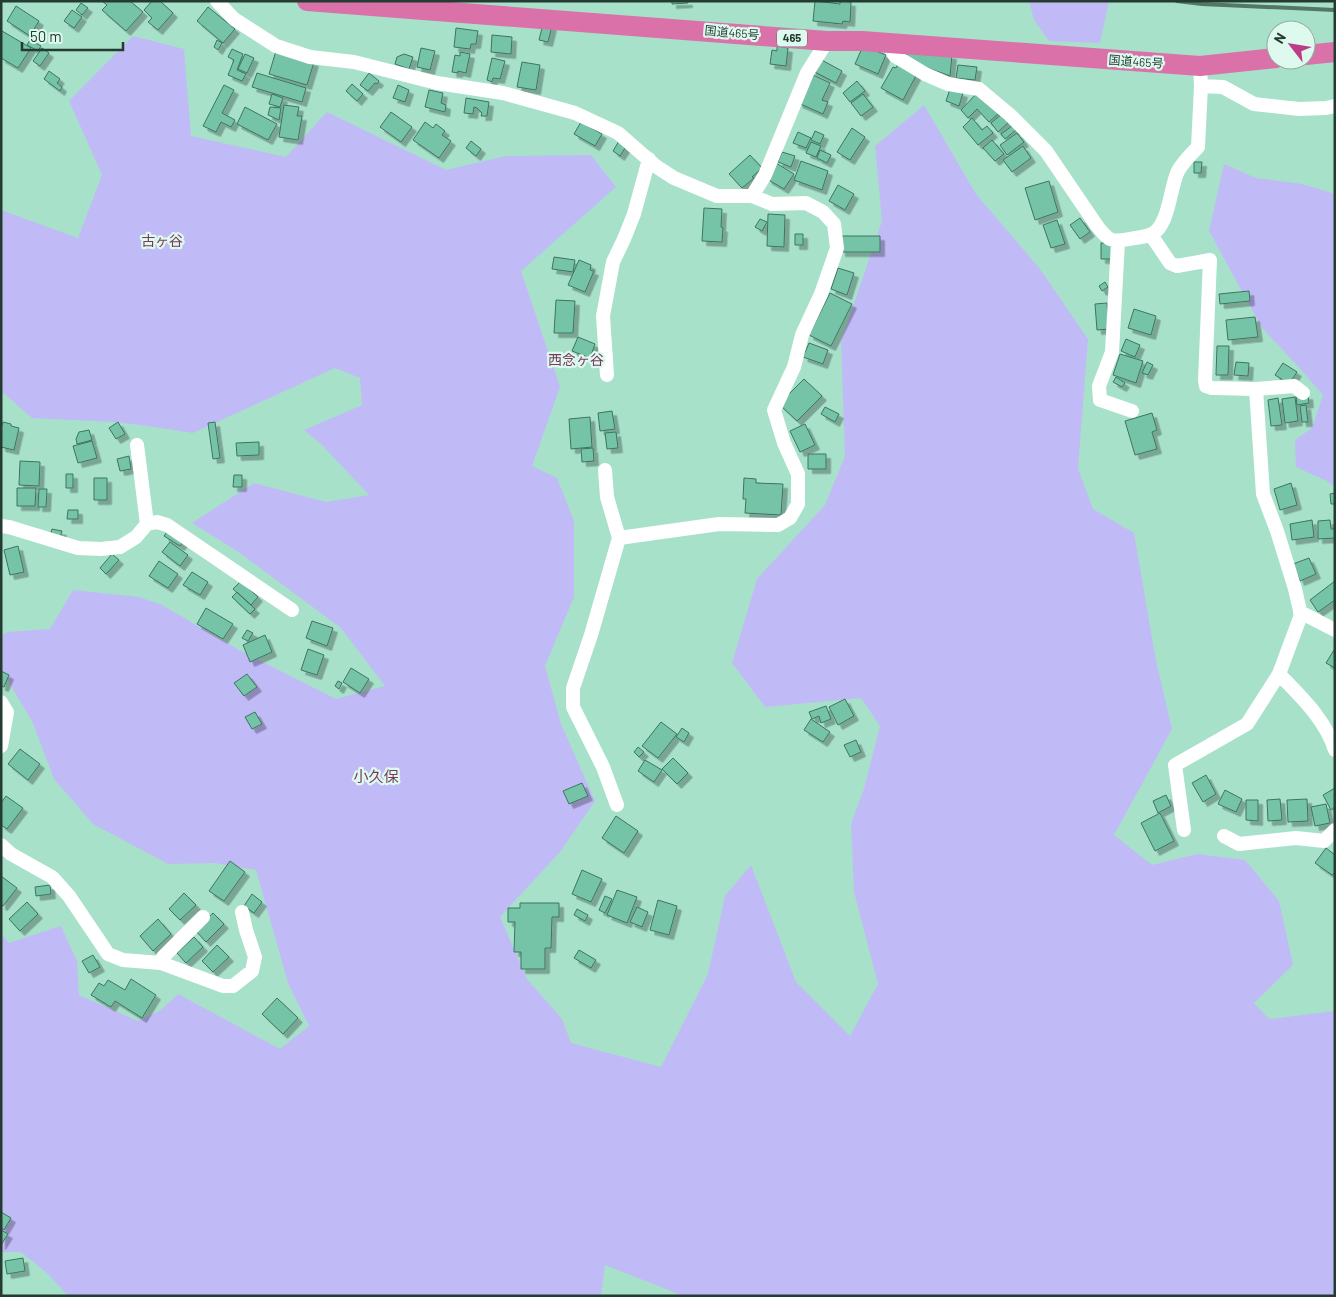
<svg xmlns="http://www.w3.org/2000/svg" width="1336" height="1297" viewBox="0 0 1336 1297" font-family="Barlow,'Noto Sans JP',sans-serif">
  <defs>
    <filter id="shadow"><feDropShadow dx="4.5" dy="4.5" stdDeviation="0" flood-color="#0004"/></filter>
  </defs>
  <rect width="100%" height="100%" fill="#a7e1ca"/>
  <path fill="#c0bbf7" d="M1029,1H1109L1100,43L1049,41L1034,20Z
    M133,36L184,49L191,136L286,157L327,112L446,170L506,156L591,155L616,187L521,271L560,387L532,466L557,478L574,521V597L545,666L561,724L595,801L560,852L500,917L527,979L562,1019L571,1043L661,1067L708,974L725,896L751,865L796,982L850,1036L878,984L854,892L851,824L864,789L880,726L861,698L765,707L732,663L757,579L825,505L845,456L841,342L882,221L875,146L924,105L976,194L1040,269L1088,339L1078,469L1093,509L1134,533L1156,661L1172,729L1114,835L1152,865L1197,854L1245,860L1279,901L1293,965L1254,1003L1269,1019L1335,1011V1296H679L676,1293L605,1265L601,1296H68L48,1274L21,1252H1V933L9,943L61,926L77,961L79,995L138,1021L161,1010L178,994L280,1049L309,1026L288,983L256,870L215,863L168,864L93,824L54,779L33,723L1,669V636L8,632L50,629L73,590L139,597L162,605L239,650L336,699L385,686L341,628L237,551L192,523L254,483L326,502L369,495L322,445L304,430L362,405L360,378L335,368L193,433L148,426L115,422L32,418L1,391V210L78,238L102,175L69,101Z
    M1224,164L1256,178L1302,184L1335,194V487L1327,481L1296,467L1295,440L1312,428L1323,395L1296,364L1262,328L1209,231Z"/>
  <path fill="#76c4a7" stroke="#3d7460" filter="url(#shadow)" d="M102,1H130L143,12L126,31L102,10L107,5Z
    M152,1H160L173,13L158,30L148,22L152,18L144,10Z
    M672,1H688V3L672,4Z
    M815,1L840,4V1L851,2L850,22L843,21L842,24L813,21Z
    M81,3L88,8L82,15L76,10Z
    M16,6L39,21L30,36L7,21Z
    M208,7L235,29L223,43L197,21Z
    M72,10L82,17L74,28L64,21Z
    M543,24L552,26L548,42L539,40Z
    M456,28L478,31L476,44H471L470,49L454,47Z
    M2,31L31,48L18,68L1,58V33Z
    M492,35L512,37L511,54L491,52Z
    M30,40L41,46L38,51L27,45Z
    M217,40L222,43L218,50L214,47Z
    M777,46L788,48L786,66L770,64L772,50L777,51Z
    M863,46L886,55L878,74L855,64Z
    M42,48L49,53L40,66L33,61Z
    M421,48L435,51L430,70L417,67Z
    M232,49L243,54L237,70L246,74L242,81L228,75L234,60L228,57Z
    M276,51L314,62L307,85L269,74Z
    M907,51L952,55L950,76L906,60Z
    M460,52L470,54L466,73L458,71V73L452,72L455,55L460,56Z
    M245,54L254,58L247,73L238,69Z
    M404,54L413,57L409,69L395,64L397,57Z
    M492,58L505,61L500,79L493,78L492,82L487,80Z
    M818,58L842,71L836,83L811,70Z
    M522,62L540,65L536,90L517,87Z
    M899,62L918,72L903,100L881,88L893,67L896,68Z
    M958,65L977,67L975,80L956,78Z
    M49,71L60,79L57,83L62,87L60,91L44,79Z
    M257,73L306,88L302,102L252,87Z
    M369,73L379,81L377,84L375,83L368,91L360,85Z
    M811,74L830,83L822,100L828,102L823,114L798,103Z
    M857,81L865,91L850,102L843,93Z
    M352,84L363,94L357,101L346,91Z
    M224,85L234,90L222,113L235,120L231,127L221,122L216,132L203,126Z
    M398,85L409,90L405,102L393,98Z
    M950,89L963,93L959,106L946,101Z
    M429,90L443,93L441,103L446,105L445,112L425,107Z
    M978,92L999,113L989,122L977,109L968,118L961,110Z
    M272,94L283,98L280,107L269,104Z
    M863,94L873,107L861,116L851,103Z
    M466,98L489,102L487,116H481L482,113L477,108L474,107L473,114L464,113Z
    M284,105L299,107L297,116H302L298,140L279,137Z
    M245,107L277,124L268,140L237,124Z
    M270,107L281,108L279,120L268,115Z
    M391,112L412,127L401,142L380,127Z
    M1003,113L1010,121L998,132L991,123Z
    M972,118L982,130L987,126L993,133L978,145L963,127Z
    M425,122L433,128L436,124L445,131L442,135L451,141L439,158L413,140Z
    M581,122L602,134L595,146L574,134Z
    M1012,126L1016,130L1005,139L1001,134Z
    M852,128L865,137L850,160L837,152Z
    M815,131L824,135L820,144L811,140Z
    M798,132L811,138L806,148L793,143Z
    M1017,133L1024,142L1007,155L1000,145Z
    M992,140L1004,154L995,161L983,148Z
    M471,141L481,149L476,156L466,148Z
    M619,141L627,145L620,156L613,151Z
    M811,142L821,146L816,157L806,153Z
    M1023,146L1031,158L1012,172L1003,160Z
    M820,150L831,155L827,163L817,158Z
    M782,152L795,156L791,167L778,162Z
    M750,155L762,168L752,177L754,178L742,188L729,174Z
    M801,161L828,171L822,190L794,180Z
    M1194,162H1202L1201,173H1194Z
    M776,163L794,174L784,189L767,179Z
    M1049,181L1058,212L1035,220L1025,188Z
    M838,185L854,194L845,210L829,201Z
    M704,208L722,209L721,227L723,228L722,242L702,241Z
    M768,214L785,215L784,247L767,246Z
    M1080,218L1090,232L1080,239L1070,225Z
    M760,219L767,222L762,231L755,227Z
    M1057,220L1065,244L1051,248L1043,225Z
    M795,234H803V245H795Z
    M841,236H880V252H841Z
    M1101,243H1112L1111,259H1101Z
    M554,257L575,260L573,272L552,269Z
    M579,260L591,265L590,270L594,271L585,292L568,285Z
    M838,268L854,273L847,295L831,289Z
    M1105,282L1108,287L1102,291L1099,286Z
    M1249,291L1250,301L1220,304L1219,294Z
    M830,293L852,304L831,346L809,335Z
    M556,300L575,301L573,333H554Z
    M1107,303L1109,329L1097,330L1095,304Z
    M1134,309L1156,316L1151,335L1128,328Z
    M1255,317L1258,337L1228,340L1226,320Z
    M578,337L595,344L590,358L572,351Z
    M1126,339L1140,345L1135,357L1121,351Z
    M809,343L828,350L823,364L803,357Z
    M1217,346H1229L1228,375H1216Z
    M1120,354L1143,361L1136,383L1113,375Z
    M1147,362L1153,365L1148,375L1142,373Z
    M1236,362L1249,363L1248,376L1234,375Z
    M1283,363L1297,372L1289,384L1275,375Z
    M1116,377L1125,383L1122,387L1113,382Z
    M804,379L822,396L797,421L779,404Z
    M1308,395L1309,403L1297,405L1296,396Z
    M1295,397L1298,421L1285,423L1282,399Z
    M1278,398L1282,425L1271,426L1268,400Z
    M1306,405L1308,422H1302L1300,406Z
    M825,407L839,414L835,422L821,414Z
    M612,411L615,429L600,431L598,413Z
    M1152,413L1157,430L1152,432L1157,449L1135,455L1125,421Z
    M590,417L592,447L571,449L569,419Z
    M3,422L11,424V426L19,428L14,450L1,447V428Z
    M118,422L125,434L116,439L109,428Z
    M215,422L220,458L213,459L208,423Z
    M805,424L815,445L800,452L790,431Z
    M89,430L92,440L77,444L76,439L79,432Z
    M616,432L618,448L607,449L605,433Z
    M92,441L97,458L78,463L73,446Z
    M259,442V455L237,456L236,443Z
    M593,448L594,461L582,462L581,449Z
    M808,454H826V469H808Z
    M129,456L131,469L120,471L117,459Z
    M20,461L40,462L39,486L19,485Z
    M66,474H73V488H66Z
    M234,475H242V487H233Z
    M94,478H107V500H94Z
    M744,478L756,479V483L783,484L781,515L745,513L746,499H743Z
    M1291,483L1297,505L1280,510L1274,489Z
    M17,488H36L35,506H17Z
    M39,489H47L46,507H38Z
    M1335,493V504H1331L1330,494Z
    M68,510H78V519H67Z
    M1312,520L1314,537L1292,540L1290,524Z
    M1330,520L1331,529H1335V538L1318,539V521Z
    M52,529L62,531L60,538L50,536Z
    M169,529L185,539L180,546L164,536Z
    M170,542L188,555L180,566L162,552Z
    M18,546L24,572L10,575L4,550Z
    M112,554L119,560L106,574L100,568Z
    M1309,558L1316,574L1300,581L1293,564Z
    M159,561L178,574L168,588L149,576Z
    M192,572L208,582L200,595L183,585Z
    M241,581L258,597L251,605L233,589Z
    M1335,581V600L1318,612L1310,600Z
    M237,592L255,609L250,614L232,597Z
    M206,608L233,624L223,639L197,624Z
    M312,621L333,628L327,646L306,638Z
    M247,630L253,633L248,641L242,638Z
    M265,635L272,652L250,662L243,645Z
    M308,649L324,655L317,675L301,670Z
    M1334,650H1335V668L1326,663Z
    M351,668L369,679L360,693L343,682Z
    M1,671L9,675L4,687L1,686Z
    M247,674L257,687L244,696L234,683Z
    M338,681L342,683L339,689L335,686Z
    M845,699L854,716L838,725L829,707Z
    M826,706L831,719L821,723L819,716L812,719L809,712Z
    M255,712L262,724L252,729L245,717Z
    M811,719L830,732L823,742L804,730Z
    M661,722L677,734L658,758L642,746Z
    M682,728L689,733L684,742L676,737Z
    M856,740L861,752L850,757L844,745Z
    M638,747L644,752L639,757L634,752Z
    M20,749L40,764L28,780L8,764Z
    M673,758L688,773L677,784L662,769Z
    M645,760L662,770L654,782L638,771Z
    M1206,775L1216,794L1203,802L1192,783Z
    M582,783L588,796L569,804L563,791Z
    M1335,788V807L1331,810L1323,795Z
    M1225,790L1242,799L1236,812L1218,804Z
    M1166,795L1171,806L1158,813L1153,801Z
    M6,796L23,808L7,829L1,825V803Z
    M1280,799L1282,820L1268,821L1267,800Z
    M1307,799L1308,821L1288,822L1287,800Z
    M1246,800H1258V821L1246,820Z
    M1326,804L1330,823L1315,826L1311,807Z
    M1160,813L1174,841L1155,851L1141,823Z
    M616,816L638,831L624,853L602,838Z
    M1326,848L1335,855V872L1332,875L1315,863Z
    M230,861L245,872L224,901L209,891Z
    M582,870L602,879L591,902L572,894Z
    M1,876L17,888L3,906L1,905Z
    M50,885L51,894L36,896L35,887Z
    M617,890L637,897L627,923L607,915Z
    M184,893L196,905L180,920L169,909Z
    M252,894L262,902L254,913L244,906Z
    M605,896L612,899L605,913L599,910Z
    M658,900L677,906L669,935L650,930Z
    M27,902L38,914L20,931L9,919Z
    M520,903H559V917H552L551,948H545V969H521V952H514L515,922H508V908H520Z
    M637,907L648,912L642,927L630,922Z
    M577,909L588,915L585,921L574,915Z
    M213,913L224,924L206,942L195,930Z
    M158,919L171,934L153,951L140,936Z
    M194,937L203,947L186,963L177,953Z
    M217,945L229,957L213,972L202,961Z
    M579,950L596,960L591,968L574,958Z
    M93,955L100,967L89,973L82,961Z
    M131,979L156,995L142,1018L115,1001L111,1007L91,995L99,983L104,986L108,980L125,990Z
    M277,998L298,1018L283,1034L262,1014Z
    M1,1212L11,1218L4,1230L1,1228Z
    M1,1230L8,1234L1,1245Z
    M23,1258L25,1271L7,1274L5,1261Z"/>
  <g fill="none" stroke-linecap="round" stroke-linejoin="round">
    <path stroke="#fff" stroke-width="14" d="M217,1L234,19L276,46L310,57L354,62L437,83L503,93L575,113L618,133L657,167L674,178L717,196H752L765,175L807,73L827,41
      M888,44L895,56L925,74L948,84L979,89L1010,115L1046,151L1097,226C1108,240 1111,243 1129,239C1136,238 1145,237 1152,234C1169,226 1170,187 1178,171C1183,162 1191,154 1198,147L1201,86L1200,66
      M1201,86L1223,87L1254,104L1299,109L1326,108L1335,106
      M1151,235L1170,263L1177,266L1210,260L1205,380L1206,386L1212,388L1256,389L1294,386L1303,393
      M1118,242L1112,352L1099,386L1100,400L1132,411
      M607,375L603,316L613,262L624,239L634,214L649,159
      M137,445L147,524
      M605,470L607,497L619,538L591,635L573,688V707L603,767L617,805
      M1,526L9,527L78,548L101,549L120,547L136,537L147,524L157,522L167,525L292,610
      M619,538L719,524L778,525L790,518L798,504V474L784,443L774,410L794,367L802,335L821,294L837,248L834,224L823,212L806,203L772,204L752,196
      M1300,612L1335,630
      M1279,674C1301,697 1325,719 1335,750
      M1,702L7,712L1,746
      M1184,830L1175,765L1247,724L1279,674L1301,615L1295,589L1277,531L1263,494L1256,389
      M1224,836L1239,844L1296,838L1324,841L1335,830
      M1,845L11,854L52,877L69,896L108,954L123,960L161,963L223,986H233L252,971L255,957L246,930L242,912
      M161,963L163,957L203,917"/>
    <path stroke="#db71a9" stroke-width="20" d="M307,1L827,41H862L1200,66L1276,58
      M1306,55L1335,52"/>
    <path stroke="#537668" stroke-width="4" d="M1177,1L1202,4L1335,10"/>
  </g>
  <g text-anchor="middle" stroke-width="4.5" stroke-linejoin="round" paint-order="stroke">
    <rect fill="#defaef" stroke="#5c746b" stroke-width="1" x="777" y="29.5" width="30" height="17" rx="4"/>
    <g font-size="11" font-weight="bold" fill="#243b32">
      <text x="792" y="42">465</text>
    </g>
    <g font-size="12" fill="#243b32" stroke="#defaef">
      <text transform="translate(732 33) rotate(5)" y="4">国道465号</text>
      <text transform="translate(1136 62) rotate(4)" y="4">国道465号</text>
    </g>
    <g font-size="14" fill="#7b3a5d" stroke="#defaef">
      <text x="162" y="246">古ヶ谷</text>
      <text x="576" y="365">西念ヶ谷</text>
    </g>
    <g font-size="15" fill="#7b3a5d" stroke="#defaef">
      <text x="376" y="782">小久保</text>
    </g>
  </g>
  <rect width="1336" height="1297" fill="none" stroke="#243b32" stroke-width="5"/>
  <g transform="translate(1291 45) rotate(301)"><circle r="24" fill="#defaef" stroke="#94aea3"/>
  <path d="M0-4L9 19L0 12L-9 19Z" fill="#bc3c86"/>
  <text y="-8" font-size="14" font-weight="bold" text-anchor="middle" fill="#243b32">N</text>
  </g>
  <path d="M22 42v8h101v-8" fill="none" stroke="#243b32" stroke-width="2.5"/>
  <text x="30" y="42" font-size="15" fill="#243b32" stroke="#defaef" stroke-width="4" paint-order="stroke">50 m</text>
</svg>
